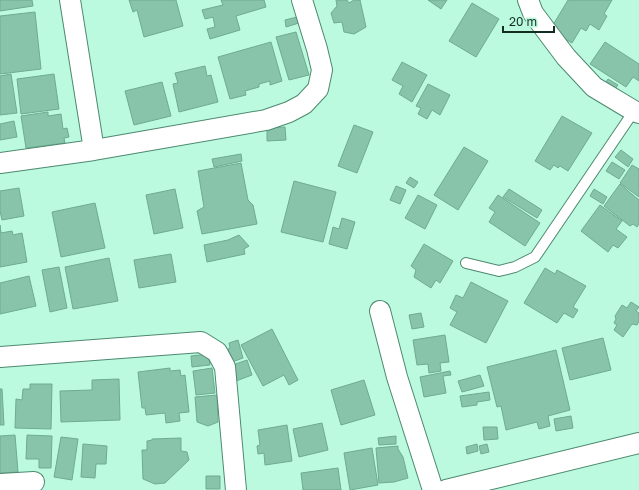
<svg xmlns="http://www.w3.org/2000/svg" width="639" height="490" viewBox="0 0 639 490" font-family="'Golos Text',sans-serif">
  <rect width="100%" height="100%" fill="#bbfade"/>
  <path fill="#87c4a9" stroke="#6eab90" d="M0,0H32L33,6L0,11Z
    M129,0H176L183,26L144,37L137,10L133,12Z
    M221,0H264L266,7L236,16L240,30L210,39L207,29L215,27L213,17L205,19L202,10L223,5Z
    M336,0H347L349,3L354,0H360L366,27L354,34L344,32L342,22L334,23L331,13L337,6Z
    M428,0H447L441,9Z
    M568,0H612L604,14L607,16L599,30L590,24L586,31L581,28L572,43L550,30Z
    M472,3L499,19L476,57L449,41Z
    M35,12L41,69L0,74V16Z
    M297,17L299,23L286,27L285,20Z
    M296,32L309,75L289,80L276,37Z
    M271,42L282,81L270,85V81L259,84V87L245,91L246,95L230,99L218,57Z
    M605,42L639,64V81L633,77L626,87L590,64Z
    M402,62L427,75L412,102L399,94L403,86L392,80Z
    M205,66L207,76L211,75L218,102L179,112L173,84L178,83L175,73Z
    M11,74L17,113L0,115V76Z
    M54,74L59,109L21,114L17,79Z
    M608,79L618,85L612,93L602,87Z
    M162,82L171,116L134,125L125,91Z
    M428,84L450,95L440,115L432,110L427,119L418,114L421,108L416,106Z
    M48,112V116L61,114L63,129L67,128L69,137L64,138L65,143L26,148L21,116Z
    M562,116L592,133L568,171L560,166L558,168L554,165L550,170L535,161Z
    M14,121L17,137L0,140V124Z
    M354,125L373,132L357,173L338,166Z
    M285,127L286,140L267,141V128Z
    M464,147L488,161L458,210L434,195Z
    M621,150L633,159L628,167L615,157Z
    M241,154L242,161L214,167L212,159Z
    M612,162L625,170L619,179L606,171Z
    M241,163L248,200L253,205L257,224L202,234L197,211L204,207L198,171Z
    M632,165L639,169V197L620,183Z
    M410,177L418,182L414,188L406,183Z
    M294,181L336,192L323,242L281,232Z
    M620,184L639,200V224L637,227L633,224L630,226L604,206Z
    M396,186L406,190L400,204L390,200Z
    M19,188L24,216L2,220L0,211V191Z
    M175,189L183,228L154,234L146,195Z
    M509,189L542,210L537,218L503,197Z
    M594,189L607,197L603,204L590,196Z
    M418,195L437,205L425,229L405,218Z
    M498,195L540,223L525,246L489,222L495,212L489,208Z
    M95,203L105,248L61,257L52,212Z
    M600,205L622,221L616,229L627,237L618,248L613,245L608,252L581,231Z
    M342,218L355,222L347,249L329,244L333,227L339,229Z
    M0,225L1,233L12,231L13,235L22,233L27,262L0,267Z
    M239,235L249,246L244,249L245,254L207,262L204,245L228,240Z
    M424,244L453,261L440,283L436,280L431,288L414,277L416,270L411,266Z
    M171,254L176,282L139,288L134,260Z
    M109,258L118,301L73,309L65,267Z
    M59,267L67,308L50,312L42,270Z
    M545,268L555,274L557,270L586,286L573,307L578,310L573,318L564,313L557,323L524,303Z
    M29,276L36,306L0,314V283Z
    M471,282L508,301L486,343L450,325L457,312L450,308L456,295L463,298Z
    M631,302L639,307L636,311L639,313V321L637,325L632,324L623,337L614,330L617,325L614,323L616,319L615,316L622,305L627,308Z
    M421,313L424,327L412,329L409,315Z
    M272,329L298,380L289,385L284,375L263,386L241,345Z
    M445,335L449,362L440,363L441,371L429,373L428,364L417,365L413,340Z
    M603,338L611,370L570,380L562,348Z
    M238,340L243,358L232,362L228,349L230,348L229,343Z
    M556,350L570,410L548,416L550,426L539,429L537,422L506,430L501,406L497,407L487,367Z
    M208,354L210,365L192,367L191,356Z
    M247,360L252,375L236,381L230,366Z
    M170,368V371L180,370L181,376L185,375L189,412L179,413L180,421L166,423L165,413L146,415L145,408H142L138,372Z
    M212,368L215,393L196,395L193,371Z
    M450,371L451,375L443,376L446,393L424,397L420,377Z
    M480,375L484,386L462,392L458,381Z
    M119,379L120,420L61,422L60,391L92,390V380Z
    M364,380L375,415L341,425L331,390Z
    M30,384H52L51,429L15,428L16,399L22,400L23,389H30Z
    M0,389H2L4,425H0Z
    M489,392L490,400L477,402V405L462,407L460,396Z
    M217,395L218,422L208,426L197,422L195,397Z
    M571,416L573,428L556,431L554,419Z
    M322,423L328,450L299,457L293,429Z
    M287,425L292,461L265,465L264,453L258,454L257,446L260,445L258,430Z
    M483,427H497L498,439L484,440Z
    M15,435L18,472L0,473V436Z
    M27,435L52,436L51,468H39V459H26Z
    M396,436V444L379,445L378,438Z
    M61,437L78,439L72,480L54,477Z
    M181,438V451L187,452L189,460L165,483L155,484L143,479L142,450H147V441L152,440V439Z
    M83,444L107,446L106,464H96L95,478L81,477Z
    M477,444L478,451L467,454L466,447Z
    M487,444L489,452L481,454L479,446Z
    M398,446V449L403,457L408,478L394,482L379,483L376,448Z
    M372,448L378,485L350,490L344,453Z
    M338,468L341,490H303L301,473Z
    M206,476H220V489H206Z"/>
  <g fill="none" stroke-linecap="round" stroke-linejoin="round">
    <g stroke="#4d8970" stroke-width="12">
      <path id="lane" d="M466,263L499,271L515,267L535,257L634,111"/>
    </g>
    <g stroke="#4d8970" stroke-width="22">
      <path id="street" d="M70,0L94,150
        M528,0L533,13L566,57L594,87L634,111L639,113
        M0,163L94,150L266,120L289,112L304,104L318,89L322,70L317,49L302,0
        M380,311L397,377L433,490
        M0,357L201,342L217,352L225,367L236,490
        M0,484L34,482
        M446,490L639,443"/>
    </g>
    <use href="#lane" stroke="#fff" stroke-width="10"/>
    <use href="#street" stroke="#fff" stroke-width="20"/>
  </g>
  <path d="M503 26v6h51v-6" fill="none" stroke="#132c22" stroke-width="2"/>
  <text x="509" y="26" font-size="12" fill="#132c22" stroke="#bbfade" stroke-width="3" paint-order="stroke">20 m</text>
</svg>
